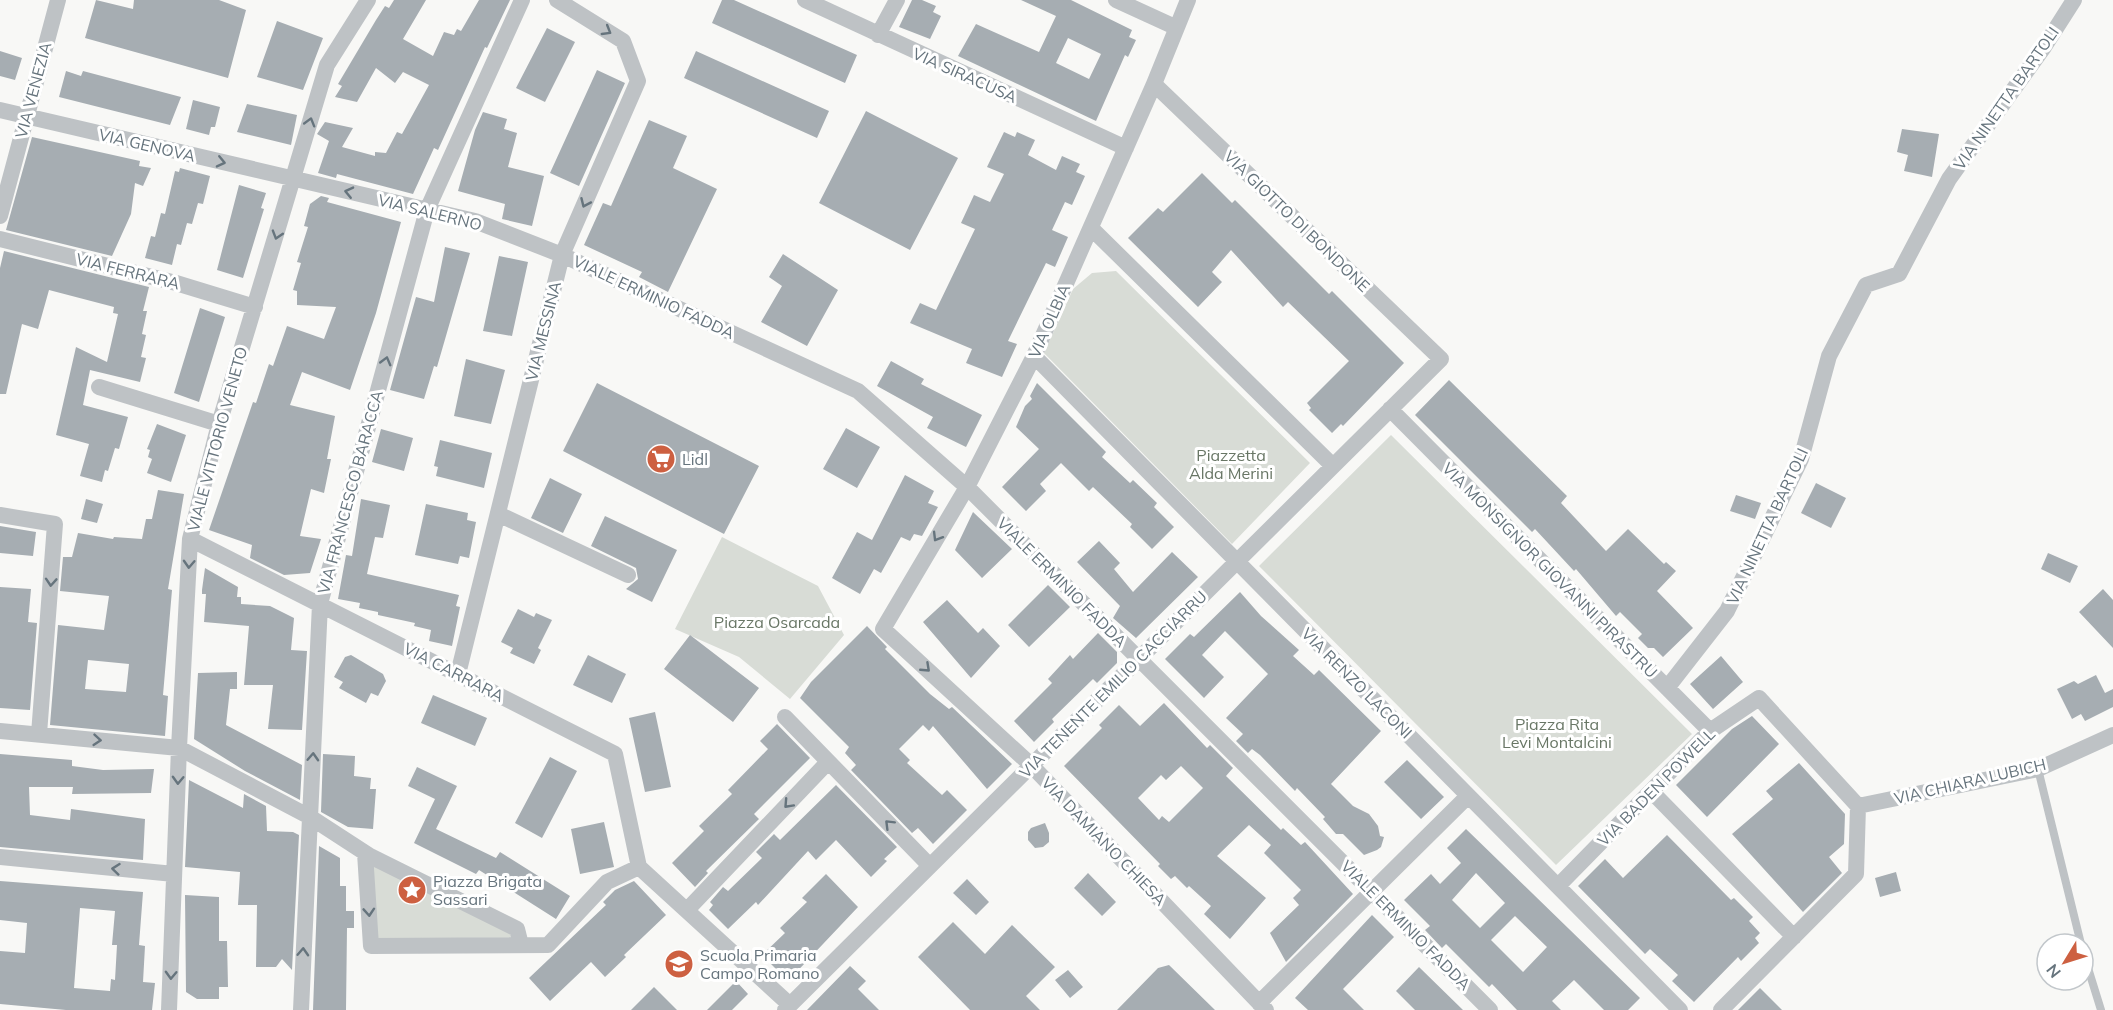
<svg xmlns="http://www.w3.org/2000/svg" width="2113" height="1010" viewBox="0 0 2113 1010" font-family="Mulish,sans-serif">
  <rect width="100%" height="100%" fill="#f8f8f6"/>
  <path fill="#d8dcd6" d="M1116,271L1310,463L1232,544L1044,353L1073,289L1092,273Z
    M1391,435L1692,734L1556,865L1259,566Z
    M722,537L818,586L844,635L790,699L739,657L675,629Z
    M370,859L510,928L511,941L375,938Z"/>
  <path fill="#a6adb2" fill-rule="evenodd" d="M96,0L133,9L134,0H219L246,10L228,78L85,38Z
    M394,0H426L403,39L433,56L444,32L454,35L457,29L461,31L479,0H510L487,48L485,47L438,150L434,148L413,194L337,174L336,178L318,173L329,141L317,134L325,122L353,128L342,147L375,156V152L386,153L397,132L402,134L429,85L403,72L395,83L376,68L357,102L335,97L342,86L338,84L376,20L385,6L389,8Z
    M722,0H734L857,55L845,83L712,23Z
    M912,0H922L936,6L933,12L941,16L930,39L899,27Z
    M1021,0H1071L1132,30L1129,37L1136,40L1128,57L1125,55L1096,121L958,56L976,24L1039,52L1056,16ZM1068,38L1101,54L1089,79L1056,63Z
    M277,21L323,38L303,90L257,77Z
    M547,28L575,42L545,102L516,88Z
    M0,51L22,58L15,80L0,76Z
    M696,51L829,111L817,138L684,78Z
    M597,70L625,83L579,186L550,173Z
    M66,71L81,76L83,71L181,97L170,125L59,97Z
    M193,100L220,107L215,127H211L209,135L186,129Z
    M247,104L297,115L291,145L237,132Z
    M866,111L958,158L910,250L819,203Z
    M483,112L507,119L504,129L517,133L508,167L544,176L532,226L502,219L505,204L458,191L475,130Z
    M649,120L687,136L673,168L717,189L668,292L639,277L642,272L584,245L603,203L611,206Z
    M1902,129L1939,134L1932,177L1904,171L1908,155L1897,152Z
    M1004,132L1015,137L1017,132L1035,140L1028,155L1056,170L1062,156L1080,164L1076,172L1085,176L1072,205L1065,202L1052,230L1068,237L1055,267L1046,263L1008,341L1017,344L1002,377L966,363L972,349L910,323L920,303L936,310L975,229L961,223L974,195L990,202L1004,174L987,167Z
    M32,137L140,161L139,166L151,168L143,186L135,183L131,214L112,256L6,230Z
    M180,168L210,176L203,204L198,203L192,224L187,223L181,245L177,244L172,265L145,258L151,236L155,237L161,213L165,214L175,171L179,172Z
    M1202,173L1232,203L1235,200L1329,294L1332,291L1404,363L1343,426L1341,424L1332,433L1309,410L1311,408L1307,403L1349,361L1288,302L1283,307L1231,250L1212,272L1222,282L1198,307L1128,238L1158,208L1163,212Z
    M239,185L266,193L261,208L264,209L243,278L217,270Z
    M321,196L329,198L327,202L401,222L376,313L350,390L302,372L290,405L335,416L327,459H331L324,493L311,489L300,536L321,539L310,573L284,575L250,558L252,545L209,530L253,402L256,403L269,364L273,366L287,326L324,339L336,307L297,305V291L293,290L301,263L297,262L308,227L304,226L310,204Z
    M445,247L470,253L437,367L434,366L424,399L390,390L416,297L434,302Z
    M4,251L149,287L143,311H147L142,334L146,335L141,357L146,358L140,382L90,370L83,405L128,417L119,449L115,448L108,471L105,470L102,482L80,476L89,444L56,435L76,347L107,362L118,314L113,313L114,307L49,290L38,329L22,324L6,394H0V268Z
    M783,254L838,290L807,346L761,322L782,286L769,277Z
    M499,256L528,262L512,336L483,331Z
    M200,308L225,317L199,402L174,393Z
    M466,359L505,370L491,424L454,416Z
    M891,361L924,379L921,384L982,415L966,447L927,428L933,417L877,386Z
    M1449,380L1567,496L1561,503L1606,551L1628,529L1664,564L1666,562L1676,571L1657,591L1693,628L1663,657L1654,648H1648L1638,638L1642,634L1620,612L1616,616L1576,569L1574,571L1535,529L1532,532L1415,415Z
    M597,383L759,466L724,534L563,451Z
    M1037,383L1106,452L1102,457L1130,483L1133,480L1157,503L1154,507L1174,527L1152,549L1130,527L1132,524L1093,487L1089,491L1061,463L1040,484L1046,491L1026,511L1002,487L1039,449L1016,427L1025,406L1032,399L1030,396Z
    M157,424L186,435L171,482L147,473L152,459L148,457L150,450L147,449Z
    M846,428L880,447L857,488L823,469Z
    M381,429L413,438L404,471L372,462Z
    M440,440L492,453L484,488L436,476L438,467L434,466Z
    M905,475L934,491L928,503L938,507L922,536L914,534L910,541L901,537L881,573L874,569L860,594L832,578L857,532L872,540Z
    M550,478L582,494L563,533L531,518Z
    M1816,483L1846,498L1831,528L1801,513Z
    M158,490L184,494L168,589L172,590L163,695L168,696L165,736L50,725L58,625L104,630L109,596L60,591L63,557H72L78,533L113,539L114,537L142,539L146,519H152ZM88,660L129,664L126,692L85,689Z
    M1736,495L1761,503L1755,519L1730,511Z
    M86,499L103,504L97,523L81,519Z
    M361,499L390,505L383,538L375,537L367,574L459,595L456,606L460,607L452,646L429,641L431,630L414,626L415,623L378,615V612L359,608L360,603L338,599L346,555L352,556Z
    M426,504L468,513L467,520L476,522L469,558L460,556L458,564L415,555Z
    M973,512L1012,549L982,578L955,550Z
    M605,516L677,550L652,602L626,589L638,579L636,568L591,546Z
    M0,526L36,532L33,556L0,553Z
    M1099,541L1120,563L1114,569L1133,592L1172,552L1198,577L1136,638L1113,618L1120,606L1077,562Z
    M2048,553L2078,566L2070,583L2041,569Z
    M205,568L238,587L237,597H241V604L270,606L294,618L291,650L307,651L302,730L268,729L273,685H244L249,626L204,622L206,594H202V590Z
    M1048,585L1070,607L1029,647L1008,625Z
    M0,587L31,589L28,622L37,623L30,710L0,708Z
    M2103,589L2113,600V648L2079,612Z
    M1240,592L1261,616L1299,650L1293,656L1314,675L1319,670L1381,731L1331,784L1353,806L1369,814L1378,826L1380,836L1384,837L1381,847L1377,850L1364,855L1343,834H1336L1323,819L1325,817L1297,788L1295,791L1260,755L1252,749L1248,753L1236,741L1243,734L1226,718L1268,674L1225,631L1202,655L1224,677L1204,698L1165,659L1190,634L1194,637Z
    M947,600L978,633L983,628L1000,646L971,678L923,622Z
    M518,609L534,617L536,613L552,620L538,648L541,650L534,664L510,653L513,648L501,642Z
    M867,626L887,647L885,649L930,694L949,709L952,707L1012,764L987,789L933,726L929,731L923,725L899,749L910,760L907,763L942,795L947,790L967,810L933,844L918,828L912,833L851,770L856,765L845,753L849,747L800,698L811,682Z
    M1098,633L1117,652V663L1097,683L1093,679L1052,719L1054,722L1034,742L1014,721L1052,683L1048,679L1070,655L1073,659Z
    M690,635L759,688L733,722L664,669Z
    M351,655L383,674L386,681L378,696L371,693L366,703L339,688L343,682L334,677L345,657Z
    M588,655L626,674L612,703L573,685Z
    M1721,656L1743,682L1713,709L1690,684Z
    M237,672V689H230L226,725L302,765L300,800L245,771L194,739L198,673Z
    M2096,675L2105,693L2113,689V707L2085,721L2081,714L2072,719L2057,689L2074,681L2078,684Z
    M433,695L487,718L475,746L421,723Z
    M1164,703L1207,748L1210,745L1233,768L1226,776L1281,830L1283,828L1301,845L1305,842L1353,894L1286,962L1270,933L1299,905L1293,898L1301,890L1264,853L1271,845L1249,825L1217,856L1266,898L1230,939L1204,914L1211,906L1189,886L1187,888L1175,876L1171,879L1158,866L1160,864L1064,766L1102,728L1099,725L1119,705L1140,726ZM1181,766L1203,788L1169,822L1162,816L1159,820L1138,798L1161,775L1166,780Z
    M655,712L671,787L645,792L629,718Z
    M1752,716L1779,744L1707,817L1676,785L1732,729Z
    M777,724L810,758L754,814L759,819L706,871L708,873L695,887L672,863L704,831L699,826L732,794L728,790L768,749L760,741Z
    M0,754L72,760V766L103,770L154,769L151,793L72,794L73,787H29L30,815L70,820L71,809L145,819L143,860L0,847Z
    M323,754L355,756L354,776L371,778L370,789H376L373,829L348,827L321,812Z
    M550,757L577,771L542,838L515,823Z
    M1407,760L1444,797L1421,819L1384,782Z
    M1799,763L1845,814L1844,844L1829,857L1842,873L1803,912L1732,834L1773,799L1766,791Z
    M417,767L457,786L436,829L496,858L500,852L570,896L556,919L479,870L476,874L414,843L435,799L408,786Z
    M189,780L243,808L244,794L266,806L267,831L293,832L299,835L292,970L282,959L276,967H256L257,905H238L240,872L185,867Z
    M836,785L897,847L884,859L887,861L871,877L836,840L816,860L808,851L758,905L756,902L728,929L709,910L713,905L710,902L723,887L728,891L762,858L756,852L774,834L780,840Z
    M604,822L614,867L580,874L571,829Z
    M1045,823L1049,833V842L1043,847L1035,848L1028,840V832L1031,828Z
    M1466,829L1640,998L1628,1010H1604L1574,980L1552,1001L1561,1010H1517L1492,984L1489,987L1446,944L1442,948L1425,930L1430,926L1404,900L1431,874L1440,884L1461,863L1447,848ZM1476,873L1505,903L1480,928L1452,900ZM1515,916L1547,947L1523,972L1491,940Z
    M1667,835L1731,900L1734,898L1753,917L1749,921L1760,933L1755,938L1759,943L1741,961L1738,957L1694,1002L1672,981L1678,975L1650,949L1645,954L1578,886L1605,859L1623,878Z
    M319,846L340,858V886H346V911H354V928H347L346,1010H313Z
    M1896,872L1901,891L1880,897L1875,878Z
    M1088,873L1116,902L1102,916L1074,888Z
    M826,874L858,907L788,981L762,955L785,933L780,928L807,902L802,898Z
    M967,879L989,902L976,915L953,893Z
    M0,881L143,892L139,945L145,946L143,982L155,983L152,1010H66L0,1004V951L25,953L27,923L0,920ZM80,908L115,911L112,945H117L115,980L111,979L110,991L74,988Z
    M634,881L666,915L624,955L626,957L605,977L591,962L550,1001L529,978L606,905L603,902L615,890Z
    M185,895L219,897V941H227L228,987H219V999H197L186,992Z
    M1372,915L1394,937L1343,989L1364,1010H1308L1295,998Z
    M953,922L985,954L1012,925L1055,967L1026,996L1040,1010H970L918,957Z
    M1169,965L1215,1010H1117L1158,968Z
    M850,966L866,981L858,989L879,1010H807Z
    M1419,967L1463,1010H1415L1396,991Z
    M1068,970L1083,987L1070,998L1055,980Z
    M736,981L748,994L732,1010H707Z
    M654,987L677,1010H631Z
    M1760,988L1782,1010H1738Z"/>
  <g fill="none" stroke-linecap="round" stroke-linejoin="round">
    <path stroke="#bec2c5" stroke-width="8" d="M2038,769L2081,944
      M2083,952L2101,1010"/>
    <path stroke="#bec2c5" stroke-width="16" d="M805,0L1126,148
      M1116,0L1175,27
      M1188,0L1154,84L1034,356L967,487L883,629L1031,765L1266,1010
      M878,35L897,0
      M0,110L475,221L562,255L858,391L967,487L1490,1010
      M0,216L58,0
      M1091,228L1333,466
      M0,239L176,283L255,307
      M1034,356L1680,1010
      M99,387L219,424
      M1390,409L1710,731
      M498,514L628,575
      M0,515L55,524L39,734
      M190,539L615,754L639,867
      M458,674L562,255L638,81L623,41L557,0
      M1667,688L1727,611L1801,459L1829,356L1866,285L1899,274L1949,179L2044,47L2074,0
      M785,717L930,866
      M0,731L179,748L310,817L370,856L517,929L521,945
      M1651,791L1794,937
      M1858,806L2038,769L2113,735
      M365,853L371,946L548,945L607,882L639,867
      M0,857L174,874
      M639,867L790,1005
      M1558,886L1710,731L1759,698L1858,806
      M687,910L828,762
      M1259,1003L1468,796
      M169,1010L179,748L190,539L219,424L327,65L368,0
      M301,1010L320,604L427,210L522,0
      M785,1010L1441,359L1154,84
      M1721,1010L1856,874L1858,806"/>
  </g>
  <defs><path id="oneway-chevron" d="M-2-3.5L2.5 0L-2 3.5" fill="none" stroke-width="1.6" stroke-linecap="round" stroke-linejoin="round" transform="scale(1.5)"/></defs>
  <g stroke="#66747d">
    <use href="#oneway-chevron" transform="translate(607 31) rotate(31)"/>
    <use href="#oneway-chevron" transform="translate(310 122) rotate(-74)"/>
    <use href="#oneway-chevron" transform="translate(221 162) rotate(13)"/>
    <use href="#oneway-chevron" transform="translate(349 192) rotate(-167)"/>
    <use href="#oneway-chevron" transform="translate(585 203) rotate(114)"/>
    <use href="#oneway-chevron" transform="translate(277 235) rotate(107)"/>
    <use href="#oneway-chevron" transform="translate(386 361) rotate(-75)"/>
    <use href="#oneway-chevron" transform="translate(937 537) rotate(121)"/>
    <use href="#oneway-chevron" transform="translate(189 564) rotate(93)"/>
    <use href="#oneway-chevron" transform="translate(51 582) rotate(94)"/>
    <use href="#oneway-chevron" transform="translate(926 668) rotate(43)"/>
    <use href="#oneway-chevron" transform="translate(97 740) rotate(5)"/>
    <use href="#oneway-chevron" transform="translate(313 757) rotate(-87)"/>
    <use href="#oneway-chevron" transform="translate(178 780) rotate(92)"/>
    <use href="#oneway-chevron" transform="translate(788 804) rotate(133)"/>
    <use href="#oneway-chevron" transform="translate(889 824) rotate(-135)"/>
    <use href="#oneway-chevron" transform="translate(116 869) rotate(-174)"/>
    <use href="#oneway-chevron" transform="translate(369 912) rotate(86)"/>
    <use href="#oneway-chevron" transform="translate(303 952) rotate(-87)"/>
    <use href="#oneway-chevron" transform="translate(171 975) rotate(92)"/>
  </g>
  <defs>
    <g id="supermarket-disc" transform="scale(1.5)"><circle r="9.5" fill="#cd6041" stroke="#fff"/><path d="M-6-5.5h2.5l.6 2H6L4.5 2H-2.5L-4.4-4H-6ZM-1.5 3.2a1.3 1.3 0 1 0 .1 0ZM3 3.2a1.3 1.3 0 1 0 .1 0Z" fill="#fff"/></g>
    <g id="sight-disc" transform="scale(1.5)"><circle r="9.5" fill="#cd6041" stroke="#fff"/><path d="M0-6L1.8-2.2L6-1.7L2.9 1.2L3.7 5.4L0 3.3L-3.7 5.4L-2.9 1.2L-6-1.7L-1.8-2.2Z" fill="#fff"/></g>
    <g id="school-disc" transform="scale(1.5)"><circle r="9.5" fill="#cd6041" stroke="#fff"/><path d="M0-5L7-2L0 1L-7-2ZM-4 1L0 2.5L4 1V4Q0 6-4 4Z" fill="#fff"/></g>
  </defs>
  <g fill-rule="evenodd">
    <use href="#supermarket-disc" x="661" y="459"/>
    <use href="#sight-disc" x="412" y="890"/>
    <use href="#school-disc" x="679" y="964"/>
  </g>
  <g text-anchor="middle" stroke-width="6" stroke-linejoin="round" paint-order="stroke">
    <g font-size="16" fill="#66747d" stroke="#fff">
      <text transform="translate(965 75) rotate(24)" y="6">VIA SIRACUSA</text>
      <text transform="translate(33 90) rotate(-75)" y="6">VIA VENEZIA</text>
      <text transform="translate(2006 98) rotate(-55)" y="6">VIA NINETTA BARTOLI</text>
      <text transform="translate(147 145) rotate(13)" y="6">VIA GENOVA</text>
      <text transform="translate(430 212) rotate(14)" y="6">VIA SALERNO</text>
      <text transform="translate(1297 221) rotate(44)" y="6">VIA GIOTTO DI BONDONE</text>
      <text transform="translate(128 271) rotate(14)" y="6">VIA FERRARA</text>
      <text transform="translate(654 297) rotate(25)" y="6">VIALE ERMINIO FADDA</text>
      <text transform="translate(1049 321) rotate(-66)" y="6">VIA OLBIA</text>
      <text transform="translate(543 331) rotate(-76)" y="6">VIA MESSINA</text>
      <text transform="translate(217 439) rotate(-75)" y="6">VIALE VITTORIO VENETO</text>
      <text transform="translate(350 492) rotate(-75)" y="6">VIA FRANCESCO BARACCA</text>
      <text transform="translate(1767 526) rotate(-65)" y="6">VIA NINETTA BARTOLI</text>
      <text transform="translate(1550 570) rotate(45)" y="6">VIA MONSIGNOR GIOVANNI PIRASTRU</text>
      <text transform="translate(1062 582) rotate(45)" y="6">VIALE ERMINIO FADDA</text>
      <text transform="translate(454 672) rotate(27)" y="6">VIA CARRARA</text>
      <text transform="translate(1357 683) rotate(45)" y="6">VIA RENZO LACONI</text>
      <text transform="translate(1113 684) rotate(-45)" y="6">VIA TENENTE EMILIO CACCIARRU</text>
      <text transform="translate(1970 781) rotate(-13)" y="6">VIA CHIARA LUBICH</text>
      <text transform="translate(1656 787) rotate(-45)" y="6">VIA BADEN POWELL</text>
      <text transform="translate(1104 841) rotate(46)" y="6">VIA DAMIANO CHIESA</text>
      <text transform="translate(1406 925) rotate(45)" y="6">VIALE ERMINIO FADDA</text>
    </g>
    <g font-size="16" fill="#687665" stroke="#fff">
      <text x="1231" y="461">Piazzetta<tspan x="1231" dy="18">Alda Merini</tspan></text>
      <text x="777" y="628">Piazza Osarcada</text>
      <text x="1557" y="730">Piazza Rita<tspan x="1557" dy="18">Levi Montalcini</tspan></text>
    </g>
    <g font-size="16" fill="#66747d" stroke="#fff" text-anchor="start">
      <text x="682" y="465">Lidl</text>
      <text x="433" y="887">Piazza Brigata<tspan x="433" dy="18">Sassari</tspan></text>
      <text x="700" y="961">Scuola Primaria<tspan x="700" dy="18">Campo Romano</tspan></text>
    </g>
  </g>
  <g transform="translate(2065 962) rotate(232)"><circle r="28" fill="#ffffff" stroke="#c2c7cb" stroke-width="1.5"/>
  <path d="M0-4.5L10 22L0 15L-10 22Z" fill="#cd6041"/>
  <text y="-9" font-size="16" font-weight="bold" text-anchor="middle" fill="#66747d">N</text>
  </g>
</svg>
